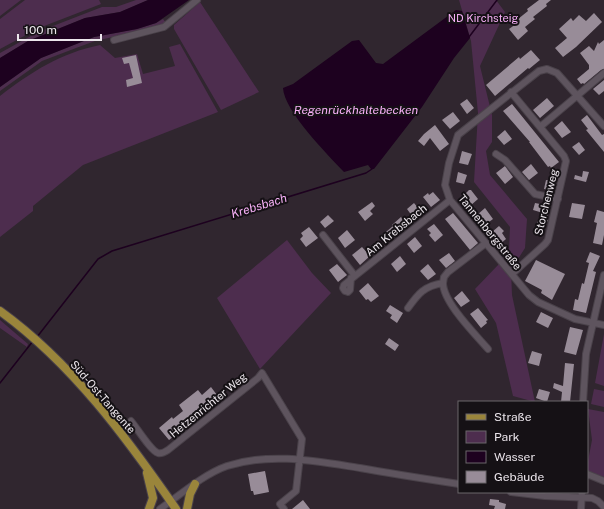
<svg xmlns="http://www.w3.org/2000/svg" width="604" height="509" viewBox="0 0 604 509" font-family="'Public Sans',sans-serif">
  <rect width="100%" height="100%" fill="#30262f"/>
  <path fill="#4d2d4e" d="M0,0H21L0,16Z
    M25,0H99L101,4L39,28L0,49V19Z
    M136,0H148L120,12L85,18L28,41L0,58V53L40,31L102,7H116Z
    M459,0H496L505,12L480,66L492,115V142L486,151L490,175L527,219L525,248L511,270L512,295L535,402L513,396L496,323L475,289L499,264L509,249L510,227L474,182L478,113L471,41Z
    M200,2L259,92L221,110L174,29V25Z
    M163,19L166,23L157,27L95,41L76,48L42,61L0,91V87L41,58L94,37L137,29L156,23Z
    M180,44L218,112L83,165L33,206V211L0,237V96C31,72 61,53 100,45L115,58L137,54L143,74L175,66L169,47Z
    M287,240L312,273L331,293L260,369L217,298Z
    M0,320L28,344L27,347L0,328Z
    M604,334V386L595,383Z
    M594,389L604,391V407L591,404Z
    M588,409L604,412V477L588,472V461L592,440Z"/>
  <path fill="#1d011f" d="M148,0H189L156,23L137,29L94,37L41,58L0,87V58L28,41L85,18L120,12Z
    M456,10L462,11L470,38L454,58L422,107L374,169H371L368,165L344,172C328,155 284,111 283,88L293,84L352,41L359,40L376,63L383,64Z"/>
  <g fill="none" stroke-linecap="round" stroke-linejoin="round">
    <path stroke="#1d011f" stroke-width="1.5" d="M469,37L497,0
      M37,337L98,259L112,251L366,173L372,169
      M0,383L33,341"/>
  </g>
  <path fill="#988c98" d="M539,0H551L546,4L547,6L533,17L535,19L525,27L528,31L518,40L509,29L520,21L518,19L528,11L527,9Z
    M594,13L602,22L576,47L563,57L555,48L567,38L559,29L571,18L573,21L579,15L586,21Z
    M604,40V69L601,70L584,84L583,83L581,84L577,79L589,69V65L580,53L589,46L594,51L598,42L599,44Z
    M531,50L540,60L529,69L528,68L495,96L486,85L519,57L520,59Z
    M136,55L142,83L127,87L126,80L133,78L129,63L124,64L122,58Z
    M604,80V91L599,95L593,89Z
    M547,98L554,106L540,118L533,110Z
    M467,99L474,108L467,114L460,104Z
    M512,104L559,162L551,168L550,166L548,167L529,142H530L503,111Z
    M453,112L460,121L450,129L442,120Z
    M587,115L602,135L604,134V152L586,130L588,129L581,120Z
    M562,121L571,132L562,138L554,128Z
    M435,125L449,144L440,151L430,138L424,146L418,141L424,134Z
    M505,130L512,139L504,145L497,137Z
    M579,142L585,150L579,155L572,147Z
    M462,151L472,154L468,165L459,163Z
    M531,164L538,173L529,180L522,172Z
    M505,166L513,177L505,184L496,173Z
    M583,171L589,172L586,182L574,179L575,175L582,177Z
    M458,172L467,175L464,184L456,182Z
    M546,180L555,182L553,191L544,189Z
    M469,190H471L478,199L470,206L462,197Z
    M433,192L440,200L431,207L423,197L428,193L429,195Z
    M372,202L375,206L370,211L373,214L365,221L358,212Z
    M550,202L547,219L548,220L547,223L542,231L535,226L543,213L533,210L535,203L545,205L544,207H547Z
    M414,203L423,214L415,220L407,209Z
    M572,203L585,205L582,219L569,217Z
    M485,208L493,219L485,225L477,215Z
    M597,210L604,212V235L602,245L593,243L597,223L594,222Z
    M453,213L478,243L470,250L445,219Z
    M328,215L334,221L325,228L320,222Z
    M401,217L408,226L386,244L380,237L393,226L392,225Z
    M434,224L443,235L435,242L429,235L431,233L427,229Z
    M499,226L504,231L502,233L506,239L499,245L494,239L497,237L492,232Z
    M309,227L318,238L306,247L300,239L303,236L301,233Z
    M347,230L355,240L345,248L338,238Z
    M415,237L422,246L414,253L407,244Z
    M362,247L370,256L360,265L352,255Z
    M590,252L600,256L593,271L596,272L586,313L573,310L575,299L578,300L582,283L584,284L589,263L586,262Z
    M449,253L455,261L446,268L439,260Z
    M400,256L406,264L397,272L391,264Z
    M536,260L565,274L552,300L541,293L542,290L525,281Z
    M337,264L347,275L338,282L329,270Z
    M428,264L436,274L428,280L420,271Z
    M368,283L379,296L371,302L368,299L366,300L359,291Z
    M462,291L470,301L461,307L454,298Z
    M390,305L403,313L397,323L390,318L392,315L386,311Z
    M478,308L488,320L486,321L487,323L481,328L470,314Z
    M541,312L553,318L548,328L536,322Z
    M570,327L583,330L576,355L564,352Z
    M389,338L399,345L395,351L385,344Z
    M532,351L542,354L539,366L528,363Z
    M565,363L574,364L570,402H561L562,392L553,388L554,383L563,386Z
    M211,387L220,399L169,440L159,428L172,417L173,419L183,411L179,405L198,390L202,395Z
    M539,389L550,392L547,402L536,398Z
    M265,471L269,492L254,495L253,491H251L248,474Z
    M490,499L499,500V502L506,504L505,509H494L495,506L489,505Z
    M303,500L310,509H292Z"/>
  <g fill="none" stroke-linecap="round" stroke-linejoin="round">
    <g stroke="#4a424a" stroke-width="8">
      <path id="minor" d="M114,40L164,27L197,0
        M511,92L564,156L566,161L548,240L545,244L512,274
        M604,126L557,73L547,69L539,71L458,135L449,163L445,185L450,200L529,295L538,302L575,319L604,325
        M540,127L604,73
        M496,154L505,160L535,194L558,199
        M323,235L355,276
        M351,278L350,290L348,292L345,291L343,288L344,285L355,276L450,200
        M443,283C443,302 475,334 488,349
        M408,308C418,294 424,286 443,283L444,277L448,272L486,243
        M583,402L586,354L604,275
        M131,421C137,428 151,451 158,453C162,454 165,452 168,450L258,378L262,373L302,439L296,491L280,504L284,509
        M587,474L604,481
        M511,492L545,496L592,498L598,501L604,507
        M160,509C180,495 204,474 227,466C271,452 315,461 360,468C393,474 426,479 459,484
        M581,509L582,492"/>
    </g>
    <g stroke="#4a424a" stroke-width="10">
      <path id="major" d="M0,311C72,363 126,437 176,509
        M147,473L153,498L149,509
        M187,509L190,494L195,484"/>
    </g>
    <use href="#minor" stroke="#5e545e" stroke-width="6"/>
    <use href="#major" stroke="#9a853b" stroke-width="8"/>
  </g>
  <g text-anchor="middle" stroke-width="4" stroke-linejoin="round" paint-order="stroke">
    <g font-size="11" fill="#f5aef5" stroke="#151115">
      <text x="483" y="22">ND Kirchsteig</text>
    </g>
    <g font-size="11" fill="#ebe5eb" stroke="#151115">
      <text transform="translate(546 202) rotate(-76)" y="4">Storchenweg</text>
      <text transform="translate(396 230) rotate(-39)" y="4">Am Krebsbach</text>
      <text transform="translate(490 232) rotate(51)" y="4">Tannenbergstraße</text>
      <text transform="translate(103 397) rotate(49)" y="4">Süd-Ost-Tangente</text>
      <text transform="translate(208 405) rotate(-39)" y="4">Hetzenrichter Weg</text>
    </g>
    <g font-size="12" font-style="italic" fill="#f7b0f7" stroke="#151115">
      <text x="356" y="114">Regenrückhaltebecken</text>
      <text transform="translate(259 206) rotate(-17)" y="4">Krebsbach</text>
    </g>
  </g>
  <rect x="458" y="401" width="130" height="92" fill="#151115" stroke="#6b666b"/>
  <rect x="466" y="414" width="20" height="6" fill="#9a853b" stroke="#6b666b"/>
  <text x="494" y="421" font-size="12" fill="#ebe5eb">Straße</text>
  <rect x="466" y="431" width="20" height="12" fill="#4d2d4e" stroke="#6b666b"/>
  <text x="494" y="441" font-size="12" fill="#ebe5eb">Park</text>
  <rect x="466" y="451" width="20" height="12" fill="#1d011f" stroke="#6b666b"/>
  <text x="494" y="461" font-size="12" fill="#ebe5eb">Wasser</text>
  <rect x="466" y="471" width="20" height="12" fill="#988c98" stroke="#6b666b"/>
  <text x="494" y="481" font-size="12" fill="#ebe5eb">Gebäude</text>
  <path d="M18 34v6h83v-6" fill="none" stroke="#ebe5eb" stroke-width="2"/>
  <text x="24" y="34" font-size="12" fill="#ebe5eb" stroke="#151115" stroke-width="3" paint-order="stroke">100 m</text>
</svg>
